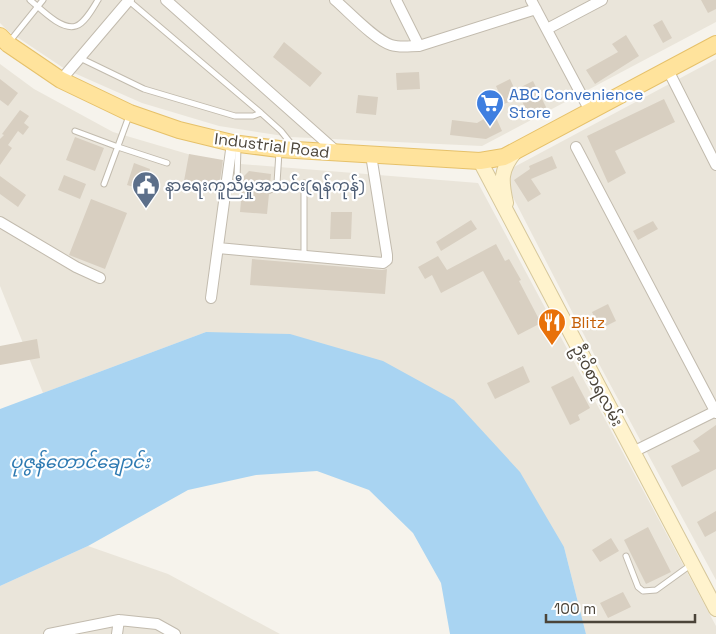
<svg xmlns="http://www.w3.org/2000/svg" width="716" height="634" viewBox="0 0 716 634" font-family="'Space Grotesk','Noto Sans Myanmar',sans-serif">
  <rect width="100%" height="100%" fill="#f6f3ec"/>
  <path fill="#eae5da" d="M0,0H716V22L482,146L290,137L219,126L142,103L65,69L8,31L0,23Z
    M716,59V580L598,362L501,174Z
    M0,64L34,89L113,132L215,162L478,183L716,626V634H586L564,547L206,332L43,393L0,286Z
    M88,546L168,574L280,634H0V586Z"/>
  <path fill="#a9d4f2" d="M206,332L290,334L383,361L454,400L520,472L564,547L586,634H450L441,583L413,533L369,490L317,471L256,475L188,490L88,546L0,586V409Z"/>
  <path fill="#d8cfc1" d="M701,0H716V9L708,13Z
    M662,20L672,38L663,43L653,25Z
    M626,35L639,56L595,84L586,70L618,52L612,44Z
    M284,42L322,73L310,87L273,57Z
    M419,72L420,89L397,90L396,73Z
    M0,79L18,93L8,106L0,100Z
    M510,79L515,90L533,81L548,111L531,120L520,97L504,104L496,86Z
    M358,95L378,97L376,115L356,113Z
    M664,99L675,122L615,151L626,173L608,183L587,136Z
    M20,110L29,116L24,123L29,127L23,135L18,131L8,145L12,148L0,165V139L4,135L2,134Z
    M494,113L502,131L486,139L450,135L452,120L477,123Z
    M75,137L104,148L95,171L66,160Z
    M189,154L223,160L219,187L184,181Z
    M552,156L557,168L531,179L541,194L528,202L514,180L530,169L529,166Z
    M134,163L150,169L144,190L127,185Z
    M249,171L271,174L270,185L266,190L269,194L267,214L240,212L242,190L246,187L245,183L242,182L243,177Z
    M64,175L86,184L80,199L58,190Z
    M0,176L26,195L18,207L0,194Z
    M91,199L127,213L105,269L69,255Z
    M331,212H352L351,239H330Z
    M471,220L477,229L441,251L436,242Z
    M653,221L658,229L638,240L633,231Z
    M496,244L505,261L509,259L521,280L519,281L541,323L518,335L483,271L441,293L432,275L425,279L418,267L438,256L447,270Z
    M252,259L382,270L387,269L385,294L250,285Z
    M608,304L616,321L600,329L592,312Z
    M37,339L40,358L0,365V346Z
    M523,366L530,382L495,399L487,383Z
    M573,376L590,408L578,415L580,420L570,425L551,387Z
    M716,425V469L682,487L671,466L700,451L693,441Z
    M716,511V531L705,537L697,522Z
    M648,527L671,572L646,584L624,540Z
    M611,538L619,551L600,562L592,550Z
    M623,592L631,607L608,618L600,603Z"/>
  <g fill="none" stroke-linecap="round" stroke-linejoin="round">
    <g stroke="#c2bbae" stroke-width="7">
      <path id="lane" d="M30,0C40,8 61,31 76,26C85,23 93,8 98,0
        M128,0L261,113L281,131L293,146
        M10,41L43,0
        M80,58L144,89L235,116H253L261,113
        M75,131L118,147L167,163
        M238,147L237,180L238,185L242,186
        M304,183V255
        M104,184L129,116
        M270,190L275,187L277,183L279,152
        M626,556L638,587L643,591L656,590L692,564"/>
    </g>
    <g stroke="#c2bbae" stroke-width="12">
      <path id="street" d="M166,0L337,152
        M335,0C349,12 375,40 391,45C400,48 410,46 419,46L536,9
        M396,0L419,46
        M531,0L590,111
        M547,29L602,0
        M668,70L716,165
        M61,80L129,0
        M576,147L716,413
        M0,222L76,267L100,278
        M218,248L383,263L387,260V255L371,155
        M211,298L232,143
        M633,452L716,411
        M49,634L119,620L157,624L175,634
        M117,634L119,620"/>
    </g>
    <g stroke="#d6c79b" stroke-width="16">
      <path id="secondary" d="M480,161L716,609
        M506,203C501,181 500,170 515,152"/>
    </g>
    <g stroke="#e6c16a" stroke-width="18">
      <path id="primary" d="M0,36L8,44L61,80L130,113L179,130L232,143L279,149L480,161L504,157L716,44"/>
    </g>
    <use href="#lane" stroke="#fff" stroke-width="5"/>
    <use href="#street" stroke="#fff" stroke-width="10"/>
    <use href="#secondary" stroke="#fff3cd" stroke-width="14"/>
    <use href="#primary" stroke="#ffe39c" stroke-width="16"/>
  </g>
  <defs>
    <g id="supermarket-pin" transform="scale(1.4375)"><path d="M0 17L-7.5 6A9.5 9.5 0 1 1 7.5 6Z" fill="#3f7fe0" stroke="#fff"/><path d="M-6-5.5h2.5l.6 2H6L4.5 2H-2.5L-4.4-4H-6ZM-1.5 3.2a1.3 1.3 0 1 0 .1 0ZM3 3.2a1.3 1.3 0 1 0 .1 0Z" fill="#fff"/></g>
    <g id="civic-pin" transform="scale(1.4375)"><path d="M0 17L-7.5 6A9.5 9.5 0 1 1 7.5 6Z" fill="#5c6f8a" stroke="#fff"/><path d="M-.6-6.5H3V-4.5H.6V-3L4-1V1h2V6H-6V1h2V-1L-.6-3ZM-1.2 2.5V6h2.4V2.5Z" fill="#fff"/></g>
    <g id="restaurant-pin" transform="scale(1.4375)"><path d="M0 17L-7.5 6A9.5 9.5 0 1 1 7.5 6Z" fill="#e8710a" stroke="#fff"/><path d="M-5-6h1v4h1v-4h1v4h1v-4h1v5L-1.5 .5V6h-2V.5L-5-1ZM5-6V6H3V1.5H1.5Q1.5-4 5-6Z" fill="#fff"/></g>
  </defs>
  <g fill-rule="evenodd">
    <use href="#supermarket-pin" x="490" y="103"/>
    <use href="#civic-pin" x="146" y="185"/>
    <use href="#restaurant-pin" x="552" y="322"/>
  </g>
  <g text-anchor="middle" stroke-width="4.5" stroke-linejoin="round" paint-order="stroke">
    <g font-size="16" fill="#366cbe" stroke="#fff" text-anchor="start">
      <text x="509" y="100">ABC Convenience<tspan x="509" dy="18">Store</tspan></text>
    </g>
    <g font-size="16" fill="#4b4439" stroke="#fff">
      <text transform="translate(272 145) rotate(7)" y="6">Industrial Road</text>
      <text transform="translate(598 385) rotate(62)" y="6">ဦးဝိစာရလမ်း</text>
    </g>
    <g font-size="16" fill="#4e5e75" stroke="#fff" text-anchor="start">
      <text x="165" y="191">နာရေးကူညီမှုအသင်း(ရန်ကုန်)</text>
    </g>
    <g font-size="16" fill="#c56008" stroke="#fff" text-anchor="start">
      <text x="571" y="328">Blitz</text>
    </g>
    <g font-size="18" font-style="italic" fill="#2e7ab2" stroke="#fff">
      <text x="80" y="468">ပုဇွန်တောင်ချောင်း</text>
    </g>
  </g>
  <path d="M546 614v8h149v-8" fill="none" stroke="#4b4439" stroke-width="2.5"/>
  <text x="554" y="614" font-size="15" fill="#4b4439" stroke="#ffffff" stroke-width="4" paint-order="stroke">100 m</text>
</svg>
